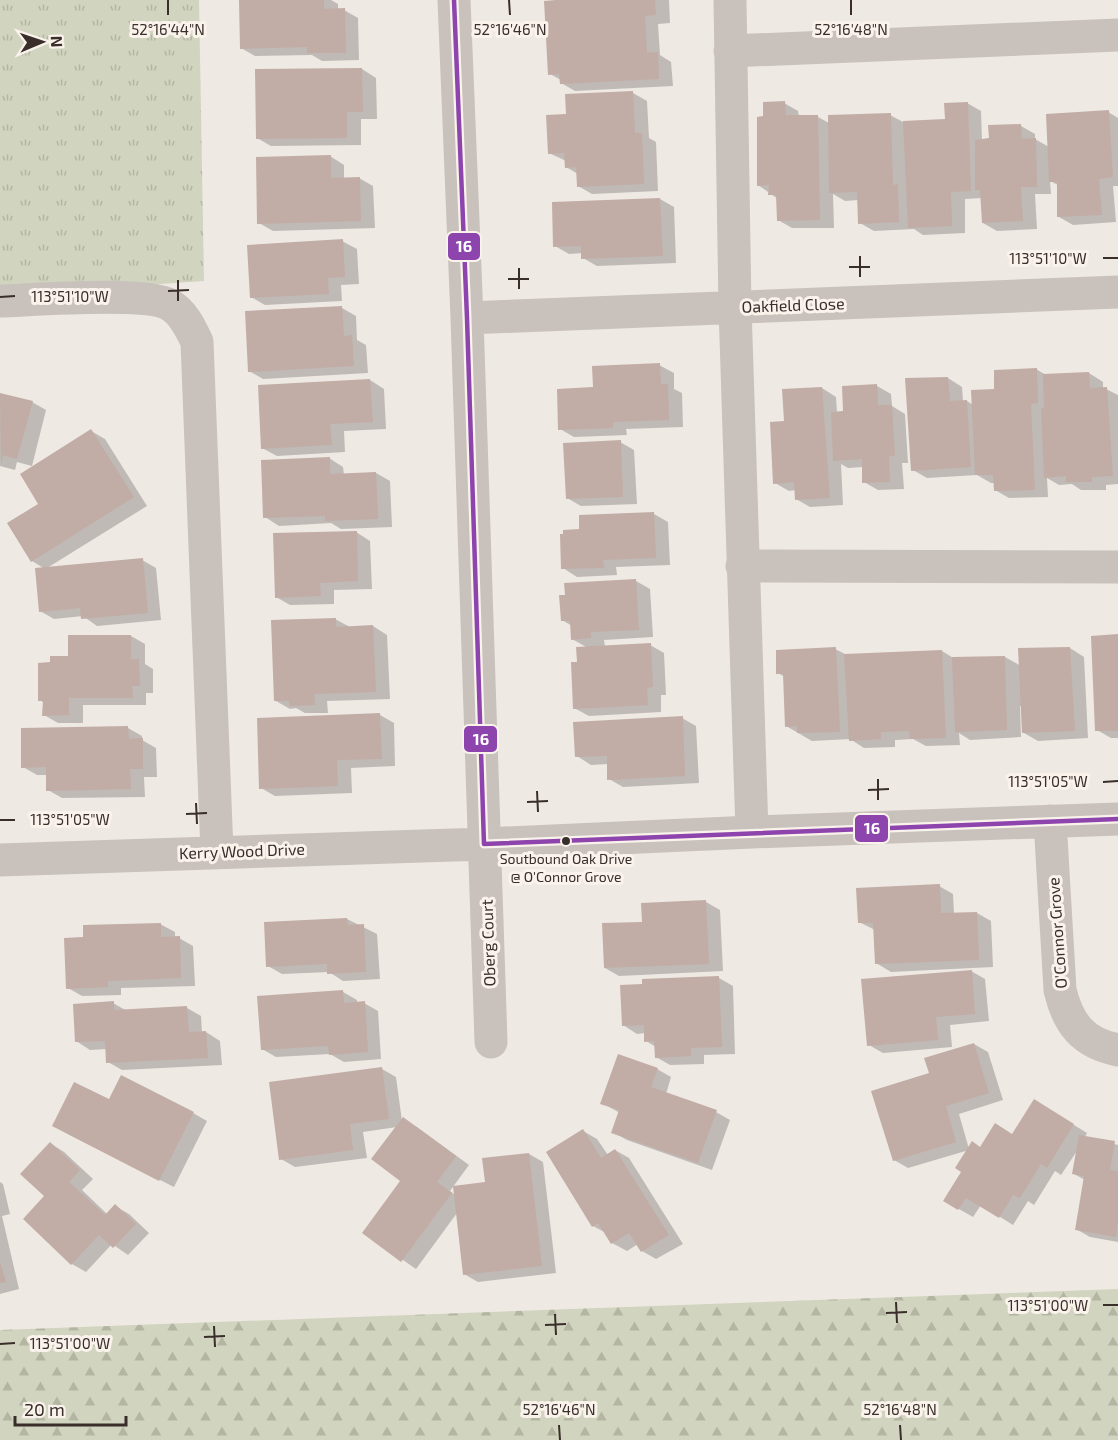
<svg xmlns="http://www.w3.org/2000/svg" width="1118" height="1440" viewBox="0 0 1118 1440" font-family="'Exo 2',sans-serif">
  <defs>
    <pattern id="grass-tufts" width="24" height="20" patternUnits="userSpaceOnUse" patternTransform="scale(1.5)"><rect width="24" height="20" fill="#d1d4be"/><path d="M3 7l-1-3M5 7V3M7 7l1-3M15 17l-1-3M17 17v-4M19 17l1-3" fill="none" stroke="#b4b6a3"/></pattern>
    <pattern id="forest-firs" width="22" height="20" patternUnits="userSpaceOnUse" patternTransform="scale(1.5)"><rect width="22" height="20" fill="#d1d4be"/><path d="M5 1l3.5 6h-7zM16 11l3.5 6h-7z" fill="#b4b6a3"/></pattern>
  </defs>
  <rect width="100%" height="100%" fill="#efe9e4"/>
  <path fill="url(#grass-tufts)" d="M0,0H199L204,281L0,295Z"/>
  <path fill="url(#forest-firs)" d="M1118,1289V1440H0V1330Z"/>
  <path fill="#0003" d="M240,0H331L338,4V10H344L358,18L359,60L322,61L312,55L255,56L241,48Z
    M557,0H669L670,23L658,24L660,55L671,62L673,86L575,91L561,83V80L550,74Z
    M362,69L376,78L377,119H361V145L271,146L257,138Z
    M633,93L647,101L649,138L656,142L658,191L592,194L578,186V174L566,167V161L549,153L567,115Z
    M784,103L798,111L799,117H818L829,123L890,115L903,122L947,121L967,103L981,111L982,141L1021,126L1035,134V139L1049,147L1108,112L1118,118V186H1113L1116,222L1073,225L1059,217L1058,185L1050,181L1051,194H1035L1037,229L997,231L983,223L982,198L965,199V233L923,235L914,229L874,231L860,223L859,200L845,201L833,194L834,228H792L778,220V199L758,185L765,117Z
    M330,156L344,165V179L359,178L373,186L375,228L273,231L259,223Z
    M660,199L674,207L676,263L597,266L583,258V253L569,254L555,246Z
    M342,241L357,249L359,284L341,285L342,301L265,305L251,297Z
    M342,308L356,316L357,340L366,345L368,373L263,379L249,371Z
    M659,365L674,373V389L682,393L683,427L626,429L627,435L574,437L560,429L594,389Z
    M1036,369L1046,375L1089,373L1103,382V389H1106L1118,395V484L1106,485V490H1081L1072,484L1059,485L1047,478L1048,497L1009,498L995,490V483H991L977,475L927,478L913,470L948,378L962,387L963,401H967L973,405Z
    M370,380L384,389L386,429L344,431L345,452L277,456L262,448Z
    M877,386L891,394L892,406L905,414L908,463H902L904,489L878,490L864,482L863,467L848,468L841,464L843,505L810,507L796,499V490L789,491L775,483L786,422L822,388L836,397L837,413L845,412L843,387Z
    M0,394L32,402L46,410L32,466L17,462L15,470L0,466Z
    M91,431L105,439L147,506L47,568L142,560L156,568L161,620L97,626L83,616L54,619L40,611L45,569L32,561L40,504Z
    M620,442L634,450L637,504L581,506L567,498Z
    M329,458L343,467L344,475L376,473L390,481L392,527L341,529L331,523L279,526L265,517Z
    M654,514L668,522L670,565L616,567L617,575L577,577L563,568L581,530Z
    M356,532L370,541L372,589L334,590V604L290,605L276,597Z
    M636,581L650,589L653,637L604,640L605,647L650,645L664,653L666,695H661V712L589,716L574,708L579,664L588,648L572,639V626L562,620Z
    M335,619L350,627L373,626L387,635L390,699L327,701L328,713H305L296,708L290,709L276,701Z
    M131,636L145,644V664L153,669V693H146V705H83V723H58L44,715V703L40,700L52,664Z
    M1118,636V738H1111L1097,730Z
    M1070,648L1084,657L1088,738L1038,741L1024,733L1023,706H1020L1021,737L970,740L959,733L960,745L926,746L913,739L895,740V747L864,748L850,739L812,741L786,726L785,677L778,673L835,649L847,655L942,651L955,659L1005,657L1021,666Z
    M380,715L394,723L395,766L351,768L352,793L275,796L261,788Z
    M682,718L696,726L699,783L623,787L609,779L608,764L591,765L577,756Z
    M128,728L142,736V740L156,748L157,777H144L145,797L62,798L48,790V775H37L23,767Z
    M939,886L953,894L954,914L977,913L991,921L993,967L891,972L876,963L875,930L859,922Z
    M706,902L720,910L723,971L619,976L605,968L643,923Z
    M347,919L377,934L380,979L343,981L329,972L282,974L268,966Z
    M160,924L175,932V938H179L193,946L195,986L121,988V995L82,996L68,988L85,938Z
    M971,971L985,979L989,1021L950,1025L952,1047L883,1053L869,1045Z
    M719,978L733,986L735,1054L704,1055V1064L670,1065L656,1057V1047L646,1041L645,1033L637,1034L623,1025Z
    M343,992L357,1000V1003H364L378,1011L381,1059L344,1062L330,1054L276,1057L262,1049Z
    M113,1003L127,1011L187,1008L201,1016L202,1033L206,1032L220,1041L222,1065L122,1070L108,1062L107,1049L90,1050L76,1041Z
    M974,1044L988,1052L1003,1100L959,1114L969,1149L981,1148L1013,1135L1048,1109L1087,1133L1085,1137L1118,1145V1242L1090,1237L1076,1229L1085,1180L1074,1174L1079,1148L1061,1175L1055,1171L1034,1205L1028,1201L1013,1225L981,1205L973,1217L945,1201L963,1172L969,1150L908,1168L894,1160L930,1074Z
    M382,1069L396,1077L402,1121L403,1119L417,1127L469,1165L450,1191L455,1195L487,1183L529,1154L543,1162L556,1273L478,1282L464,1274L457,1213L416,1269L364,1233L402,1180L397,1127L363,1132L367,1158L295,1167L281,1159Z
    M657,1069L671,1077L666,1094L716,1112L730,1120L712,1170L627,1140L613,1132L620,1113L602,1103Z
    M193,1113L207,1121L174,1187L68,1134Z
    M583,1131L597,1139L608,1155L615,1150L629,1158L683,1244L656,1259L642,1251L638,1244L627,1251L612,1243L606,1233L593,1226Z
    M50,1143L64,1152L93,1179L82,1190L107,1214L115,1206L129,1214L149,1233L128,1255L112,1244L86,1272L72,1264L46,1196Z
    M0,1182L3,1184L10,1214L2,1216L19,1289L0,1294Z"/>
  <path fill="#c2aca6" d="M239,0H324V9L345,8L346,53H307V47L240,49Z
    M556,0H655L656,15L645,16L647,53L658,52L659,79L560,84L559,74L548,75L544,1Z
    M362,68L363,112H347V138L256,139L255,69Z
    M633,91L635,133H642L644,184L577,187L576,167L565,168L564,153L548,154L546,115L566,114L565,94Z
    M785,101L786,115H818L820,220L777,221L776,195H768L769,185L757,186V117L763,116V102Z
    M968,102L971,191L951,192L952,226L908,228L903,121L945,119L944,103Z
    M1109,110L1113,177L1099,179L1102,215L1057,217V182H1049L1046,114Z
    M891,113L893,185L898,184L899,222L858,224L857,192L829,193L828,115Z
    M1021,124L1022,139L1036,138L1037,187H1021L1023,221L982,223L980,190H975V140L989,138L988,125Z
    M331,155V178L360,177L361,221L257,224L256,157Z
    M660,198L663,256L581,259V246L553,247L552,202Z
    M343,239L345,277L328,278L329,294L250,298L247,245Z
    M342,306L344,336L352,335L354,366L248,372L245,311Z
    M660,363L661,384H668L669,420L613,422V428L558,430L557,389L593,387L592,366Z
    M1037,368L1038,403L1031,404L1035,490L994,491L993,475H975L971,390L994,389V370Z
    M1089,372L1090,388L1107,387L1113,476L1092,477V482H1066V476L1044,478L1041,409L1044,408L1043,374Z
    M948,377L950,401L967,400L971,467L911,471L905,378Z
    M370,379L373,422L330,424L332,445L261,449L258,385Z
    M877,384L878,405H892L895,456H889L890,482L862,483V459L833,461L831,412L843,411L842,386Z
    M822,387L830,498L795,500L794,482L773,484L770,422L784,421L782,389Z
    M0,393L33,401L17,459L3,455L1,463Z
    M91,429L134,497L31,562L7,523L38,504L20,474Z
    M621,440L623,497L566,499L563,443Z
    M330,457V474L376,472L378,519L325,521V516L263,518L261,460Z
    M654,512L656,558L603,560L604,568L561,569L560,534H563V530L579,529V515Z
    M357,531L358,581L320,583L321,596L275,598L273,533Z
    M143,558L148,613L81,619L80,608L39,612L35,568Z
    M636,579L639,630L591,632V638L571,640L570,621H561L559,595H565L564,583Z
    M336,618V627L373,625L376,692L314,694L315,705L290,706L289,701H274L271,620Z
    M1118,634V731H1095L1091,636Z
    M68,635H131V659H139L140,686H132L133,698H69V715L42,716L43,701H38V663L50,662V656H68Z
    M651,643L653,687L647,688L648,705L573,709L571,662H577L576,647Z
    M836,647L840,732L797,733V726L785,727L783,674H776V650Z
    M1070,647L1075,731L1022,733L1018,648Z
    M942,650L946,738L910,739L909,731L881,732V739L849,741L844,654Z
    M1005,656L1007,730L955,732L952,657Z
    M380,713L382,759L337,760L338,786L259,789L257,718Z
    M683,716L685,776L607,780V756L575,757L573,722Z
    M128,726L129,739L143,738V769H130L131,789L46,791V767L21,768V728Z
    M940,884L941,913L977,912L979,960L875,964L873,923H858L856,888Z
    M706,900L709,964L604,968L602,923L642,922L641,903Z
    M347,918L348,925L364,924L366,972L327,974V964L266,967L264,922Z
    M161,923V937L180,936L181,978L108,981V987L66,989L64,938L83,937V925Z
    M972,970L975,1014L936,1017L938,1040L867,1046L861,979Z
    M719,976L722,1047L691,1048V1056L655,1058L654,1041L644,1042V1025L622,1026L620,985L642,984V979Z
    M343,990L344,1003L365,1001L368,1052L329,1055L328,1046L261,1050L257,996Z
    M114,1001V1010L187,1006L189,1032L206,1031L208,1058L106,1063L105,1041L75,1042L73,1004Z
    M974,1043L989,1093L946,1106L956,1142L893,1161L871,1091L929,1073L924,1058Z
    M618,1054L658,1068L651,1087L717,1110L698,1163L611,1133L619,1110L600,1104Z
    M382,1067L389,1119L350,1124L353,1150L279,1160L269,1082Z
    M121,1075L194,1112L159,1181L52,1126L74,1082L109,1099Z
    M1034,1099L1074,1124L1047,1168L1041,1164L1020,1198L1013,1195L999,1218L966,1198L958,1210L943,1201L961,1172L955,1168L972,1141L980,1147L995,1123L1012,1134Z
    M403,1117L456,1156L437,1182L452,1193L401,1262L362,1233L400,1181L371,1159Z
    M583,1129L601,1158L615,1149L669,1235L641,1252L629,1233L611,1244L598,1223L592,1227L546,1152Z
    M1079,1135L1115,1141L1110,1170L1118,1171V1222L1116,1237L1075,1230L1084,1176L1072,1174Z
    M50,1142L80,1170L69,1182L105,1215L115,1204L136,1224L113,1248L99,1235L71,1265L23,1219L44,1196L20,1174Z
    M529,1153L542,1266L463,1275L453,1186L485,1182L482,1158Z
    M0,1262L6,1282L0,1283Z"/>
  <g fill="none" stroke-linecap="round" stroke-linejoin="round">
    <path stroke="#c8c1bc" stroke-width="33" d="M454,0L467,318L491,1042
      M730,0L735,307L752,832
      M730,51L1118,35
      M0,301C33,300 146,291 170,305C183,312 191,329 197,342L217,852
      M467,318L1118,292
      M742,566L1118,567
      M1050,821L1060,990C1068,1024 1083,1043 1118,1050
      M0,860L484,844L752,832L1118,819"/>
    <g stroke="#faf3ec" stroke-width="9">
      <path id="bus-1" d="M454,0L467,318L484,844L1118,819"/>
    </g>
    <use href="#bus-1" stroke="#8e44ad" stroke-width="4.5"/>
  </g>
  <path fill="none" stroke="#392e2a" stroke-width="2" d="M168,0V15M509,0L510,15M851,0V15M860,256V277M1103,258H1118M849,267H870M519,268V289M508,279H529M178,280V301M168,291L189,290M0,297L15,296M878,779V800M1103,782L1118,781M868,790L889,789M537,791L538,812M527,802L548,801M196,803L197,824M186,814L207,813M0,820H15M896,1302L897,1323M1103,1305H1118M886,1313L907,1312M555,1314L556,1335M545,1325L566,1324M214,1326L215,1347M204,1337L225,1336M0,1344L15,1343M559,1425L560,1440M900,1425L901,1440"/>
  <circle fill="#392e2a" stroke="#faf3ec" stroke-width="2" cx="566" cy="841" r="5"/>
  <g text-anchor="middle" stroke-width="6" stroke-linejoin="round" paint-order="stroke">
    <g font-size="14" fill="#392e2a" stroke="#faf3ec">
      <text x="566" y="864">Soutbound Oak Drive<tspan x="566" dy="18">@ O'Connor Grove</tspan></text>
    </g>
    <g font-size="16" fill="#392e2a" stroke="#faf3ec">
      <text transform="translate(793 305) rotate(-2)" y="6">Oakfield Close</text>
      <text transform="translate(242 851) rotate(-2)" y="6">Kerry Wood Drive</text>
      <text transform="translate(1057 933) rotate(-94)" y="6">O'Connor Grove</text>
      <text transform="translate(488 943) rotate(-92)" y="6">Oberg Court</text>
    </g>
  </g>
  <g font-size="15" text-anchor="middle" fill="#392e2a" stroke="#faf3ec" stroke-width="6" stroke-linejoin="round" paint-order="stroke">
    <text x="168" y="35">52°16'44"N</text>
    <text x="510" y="35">52°16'46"N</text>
    <text x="851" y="35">52°16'48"N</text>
    <text x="1048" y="264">113°51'10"W</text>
    <text x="70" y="302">113°51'10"W</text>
    <text x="1048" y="787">113°51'05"W</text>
    <text x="70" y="825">113°51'05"W</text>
    <text x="1048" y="1311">113°51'00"W</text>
    <text x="70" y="1349">113°51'00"W</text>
    <text x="559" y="1415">52°16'46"N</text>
    <text x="900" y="1415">52°16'48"N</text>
  </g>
  <g stroke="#faf3ec" stroke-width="2">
    <rect x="447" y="232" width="34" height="29" rx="6" fill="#8e44ad"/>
    <rect x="463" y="725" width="35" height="28" rx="6" fill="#8e44ad"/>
    <rect x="854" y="814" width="35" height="29" rx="6" fill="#8e44ad"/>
  </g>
  <g font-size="16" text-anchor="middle" font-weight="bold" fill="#fff">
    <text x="464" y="252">16</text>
    <text x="481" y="745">16</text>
    <text x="872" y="834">16</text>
  </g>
  <g transform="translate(42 42) rotate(88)" stroke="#faf3ec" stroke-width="4.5" paint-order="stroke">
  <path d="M0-4.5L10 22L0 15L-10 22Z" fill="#392e2a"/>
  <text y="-9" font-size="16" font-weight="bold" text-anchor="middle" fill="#392e2a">N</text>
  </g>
  <path d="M15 1416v9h111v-9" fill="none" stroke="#392e2a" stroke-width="3"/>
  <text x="24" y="1416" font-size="18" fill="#392e2a" stroke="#faf3ec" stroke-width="4.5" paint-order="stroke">20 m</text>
</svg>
